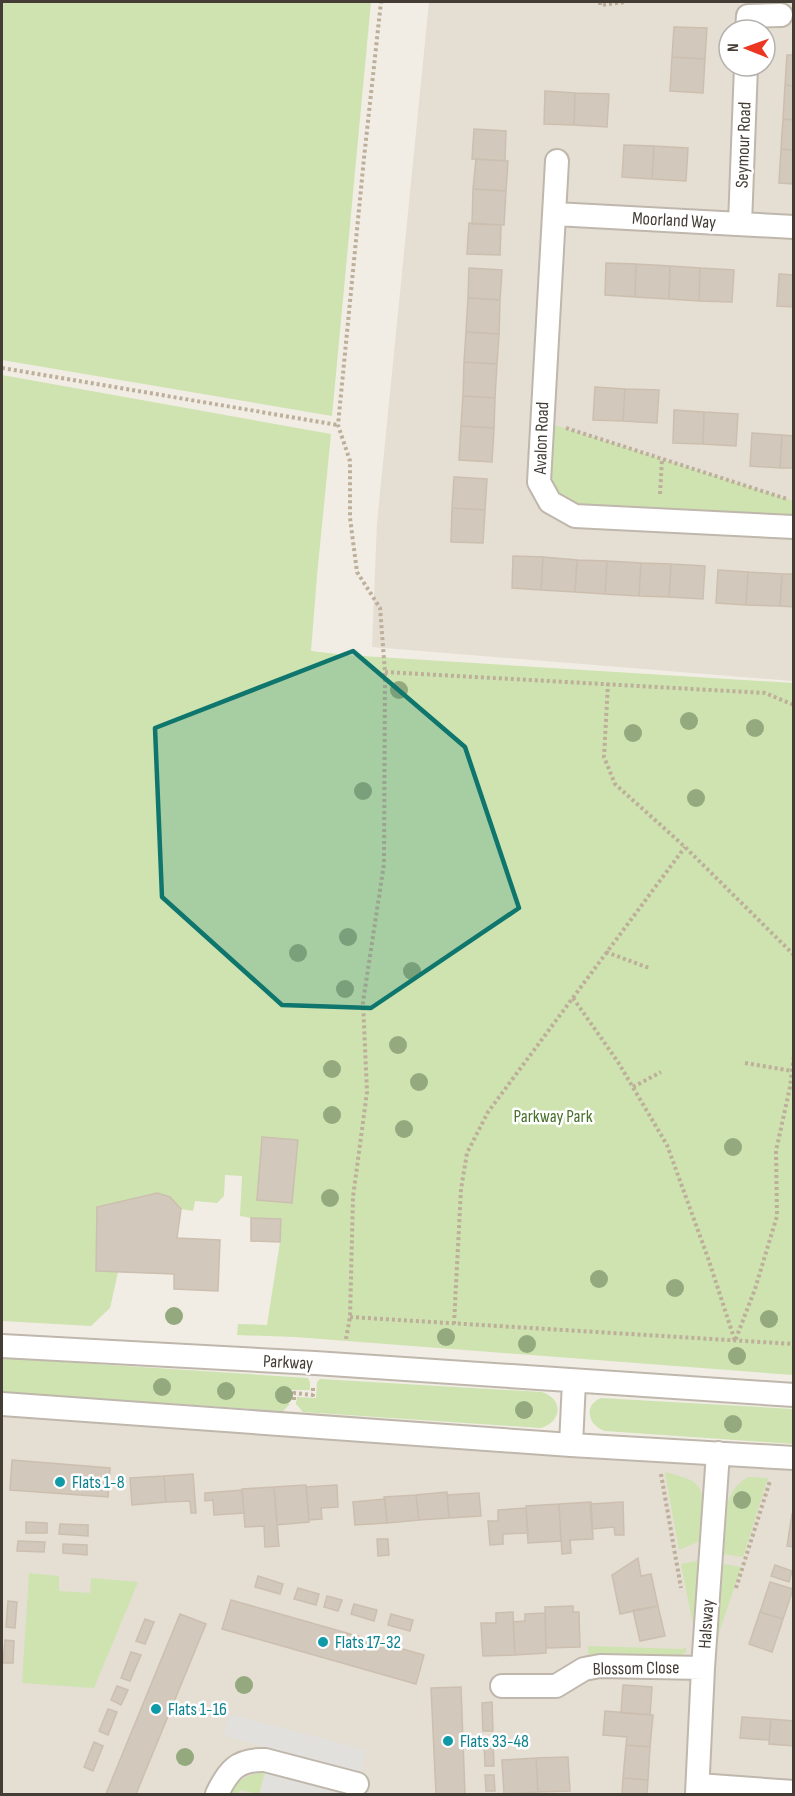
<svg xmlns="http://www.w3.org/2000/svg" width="795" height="1796" viewBox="0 0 795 1796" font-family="'Sofia Sans Condensed',sans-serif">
  <rect width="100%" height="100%" fill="#f1ede5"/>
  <path fill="#e5ded3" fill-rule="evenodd" d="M429,2H793V681L372,647L377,523ZM729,30H765V66H729Z
    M2,1404L793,1458V1794H2Z"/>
  <path fill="#cee3b0" d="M2,2H371L332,416L2,360Z
    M2,375L331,434L317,576L311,651L346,655L793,683V1375L295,1337L237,1335L238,1324L267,1325L280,1242L251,1218L240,1216L242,1176L225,1175L224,1196L217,1203L195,1201L193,1211L181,1209C161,1187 155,1193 129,1200L96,1271L118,1272L110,1308L91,1326L2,1321Z
    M542,421L793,501V525L575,516L550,502Z
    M2,1358L308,1378L310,1382V1390H290L289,1405L283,1411L2,1392Z
    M320,1379L542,1392C564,1399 562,1422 541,1428L303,1412L296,1404L297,1397L316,1398L317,1382Z
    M601,1398L793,1409V1444L605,1431C588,1426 583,1405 601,1398Z
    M665,1472C674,1475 685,1477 692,1481C709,1490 703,1524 702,1540L679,1550Z
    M748,1477L768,1478L743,1557L724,1554L727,1504C731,1491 737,1484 748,1477Z
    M701,1560L695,1634L681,1564Z
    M723,1564L741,1567L718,1636Z
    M29,1573L59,1576V1591L90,1593L91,1578L138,1582L94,1688L22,1683Z
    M588,1646L682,1649L686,1647V1652L682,1655L600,1653L588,1655Z
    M265,1773L259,1794L240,1790L238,1794H228C238,1781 247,1773 265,1773Z"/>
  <path fill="#e2e0dd" d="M229,1714L366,1750L361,1772L224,1736Z
    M265,1773L346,1794H269L260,1792Z"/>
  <path fill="#d2c8bb" stroke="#ccbfaf" stroke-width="1.5" d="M674,27L707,28L705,59L672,57Z
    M787,55H794V86L785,85Z
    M672,57L705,59L703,93L670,91Z
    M785,85L794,86V120L783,119Z
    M545,91L575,93L574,125L544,124Z
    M575,93L609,94L607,127L574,125Z
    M783,119L794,120V150L781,149Z
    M474,129L506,131L505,161L472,159Z
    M624,145L654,146L652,179L622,177Z
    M654,146L688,148L686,181L652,179Z
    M781,149L794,150V184L779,183Z
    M476,159L508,161L506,191L473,189Z
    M473,189L506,191L504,225L472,224Z
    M469,223L501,225L500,255L467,254Z
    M606,263L636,264L635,297L605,295Z
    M636,264L670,266L669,299L635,297Z
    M670,266L700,268L699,301L669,299Z
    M469,268L502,270L500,300L468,298Z
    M700,268L734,270L732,302L699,301Z
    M779,274L794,275V307L777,306Z
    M468,298L500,300L499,334L466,332Z
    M466,332L499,334L497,364L464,362Z
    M464,362L497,364L495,398L463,396Z
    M595,387L625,389L623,421L593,420Z
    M625,389L659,390L657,423L623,421Z
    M463,396L495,398L494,428L461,426Z
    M674,410L704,412L703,444L673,443Z
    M704,412L738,414L736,446L703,444Z
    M461,426L494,428L492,462L459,460Z
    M752,433L782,435L780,468L750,466Z
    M782,435L794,436V468H780Z
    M454,477L487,479L485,510L452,508Z
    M452,508L485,510L483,543L451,542Z
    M513,556L543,557L541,590L512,588Z
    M543,557L577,560L575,592L541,590Z
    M577,560L607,561L605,594L575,592Z
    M607,561L641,563L639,596L605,594Z
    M641,563L671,564L669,597L639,596Z
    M671,564L705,566L703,599L669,597Z
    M718,570L748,572L746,605L716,603Z
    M748,572L782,574L780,606L746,605Z
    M782,574H794V607L780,606Z
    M262,1137L298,1140L292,1203L257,1200Z
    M157,1193L170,1197L181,1209L177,1238L220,1240L218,1291L174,1289V1274L96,1271L97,1207Z
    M251,1218L281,1219L280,1242L251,1241Z
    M12,1460L110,1468L108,1497L10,1490Z
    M193,1474L196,1513H191L190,1501L166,1502L164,1476Z
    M164,1476L166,1502L132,1505L130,1478Z
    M306,1485L309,1522L277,1525L274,1487Z
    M337,1485L338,1507L321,1508L322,1519L309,1520L306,1487Z
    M274,1487L279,1546L265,1547L264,1526L245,1527L242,1489Z
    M242,1490L244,1513L214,1515L213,1500L205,1501V1493Z
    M447,1492L449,1518L419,1520L416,1495Z
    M479,1493L481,1516L449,1518L447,1495Z
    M416,1495L419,1520L387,1523L384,1497Z
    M385,1499L387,1523L355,1525L353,1502Z
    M591,1502L593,1539L570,1540L571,1553L562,1554L559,1504Z
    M623,1502L624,1535H615L614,1527L592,1529L590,1504Z
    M559,1504L561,1541L528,1543L526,1506Z
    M526,1508L528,1533L503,1534V1544L490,1545L488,1521H498V1510Z
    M792,1514L794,1515V1547L787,1546Z
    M26,1522L47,1523V1533H26Z
    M60,1524L88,1525V1536L59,1534Z
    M377,1539H388L389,1555L378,1556Z
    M18,1541L45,1542L44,1552L17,1551Z
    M63,1544L87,1545V1555L63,1553Z
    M638,1558L641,1576L651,1574L658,1606L620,1614L612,1575Z
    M775,1565L792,1571L789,1582L771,1576Z
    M258,1576L283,1584L280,1594L255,1587Z
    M770,1582L793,1589L783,1619L760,1612Z
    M298,1588L319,1594L316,1605L294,1599Z
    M327,1596L342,1600L338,1611L324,1607Z
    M231,1600L424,1655L416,1684L222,1629Z
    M8,1601L17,1602L15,1628L6,1627Z
    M354,1604L377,1610L374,1621L351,1614Z
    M573,1606V1612H579L580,1647L546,1648L545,1607Z
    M658,1606L665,1636L640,1641L633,1610Z
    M513,1612L515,1655L483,1656L481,1623H496V1613Z
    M760,1612L783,1619L772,1652L749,1644Z
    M545,1613L546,1653L515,1655L513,1622L525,1621V1614Z
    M180,1614L206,1624L136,1794H106Z
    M391,1614L413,1620L410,1631L388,1625Z
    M145,1619L154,1622L145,1644L136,1641Z
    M5,1640L14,1641L13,1663H3Z
    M131,1652L141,1655L130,1681L121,1678Z
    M623,1685L652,1687L650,1715L621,1713Z
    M117,1686L128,1690L121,1705L111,1700Z
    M461,1687L465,1794H436L431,1688Z
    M492,1702L493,1731H483L482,1703Z
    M108,1709L117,1712L108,1735L99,1731Z
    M605,1711L653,1715L650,1747L626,1745L627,1737L603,1735Z
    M742,1717L771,1719L769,1740L740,1738Z
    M771,1719L794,1721V1746L769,1744Z
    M94,1742L103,1746L93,1771L84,1767Z
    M484,1743H493L494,1766H485Z
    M626,1745L650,1747L648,1780L623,1778Z
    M568,1757L570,1791L538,1792L536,1758Z
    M536,1758L538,1792L504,1794L502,1760Z
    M485,1775H494L495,1791H486Z
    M623,1778L648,1780L647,1794H622Z"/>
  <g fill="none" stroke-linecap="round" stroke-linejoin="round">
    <g stroke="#bfb7ab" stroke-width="26">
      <path id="minor" d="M747,30L748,16L781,15
        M557,161L539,482L550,502L575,516L794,527
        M555,214L794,227
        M740,224L746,66
        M2,1346L315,1363L794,1395
        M2,1404L571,1445L794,1458
        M571,1445L574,1381
        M502,1686H556L584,1669L600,1666L703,1668
        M698,1785L794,1792
        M217,1794C228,1771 237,1759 265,1760L357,1784
        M697,1794L703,1668L718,1453"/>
    </g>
    <path stroke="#bdaf9a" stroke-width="4" stroke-dasharray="3 3" stroke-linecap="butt" d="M600,2V5L625,2
      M2,368L338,425
      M566,428L787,499
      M660,494L662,459
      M385,672L765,693L794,705
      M608,683L604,757L615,784L685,847L794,955
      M606,952L649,968
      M573,998L618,1062L667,1145L708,1258L735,1341L755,1289L777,1216L776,1151L790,1087L794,1056
      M745,1063L792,1071
      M633,1087L661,1072
      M350,1317L794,1344
      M454,1324L461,1189L467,1153L488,1112L685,847
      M346,1339L350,1317L353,1197L367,1092L363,1002L384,864L385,672L380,608L357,572L350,518V461L338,425L364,158L381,2
      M294,1400V1393L313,1395V1388
      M661,1474L681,1588
      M736,1588L770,1481"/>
    <use href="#minor" stroke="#fff" stroke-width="22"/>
  </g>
  <g fill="#95a97f">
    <circle cx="399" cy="690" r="9"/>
    <circle cx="689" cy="721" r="9"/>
    <circle cx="755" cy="728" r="9"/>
    <circle cx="633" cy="733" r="9"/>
    <circle cx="363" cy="791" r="9"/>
    <circle cx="696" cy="798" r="9"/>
    <circle cx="348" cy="937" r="9"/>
    <circle cx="298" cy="953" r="9"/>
    <circle cx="412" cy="971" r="9"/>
    <circle cx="345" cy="989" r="9"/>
    <circle cx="398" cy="1045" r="9"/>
    <circle cx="332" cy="1069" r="9"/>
    <circle cx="419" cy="1082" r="9"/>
    <circle cx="332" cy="1115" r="9"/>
    <circle cx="404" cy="1129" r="9"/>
    <circle cx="733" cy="1147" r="9"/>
    <circle cx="330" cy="1198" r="9"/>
    <circle cx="599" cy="1279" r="9"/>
    <circle cx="675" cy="1288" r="9"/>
    <circle cx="174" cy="1316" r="9"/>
    <circle cx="769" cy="1319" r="9"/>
    <circle cx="446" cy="1337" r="9"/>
    <circle cx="527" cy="1344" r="9"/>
    <circle cx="737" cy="1356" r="9"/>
    <circle cx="162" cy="1387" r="9"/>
    <circle cx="226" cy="1391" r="9"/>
    <circle cx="284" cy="1395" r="9"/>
    <circle cx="524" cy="1410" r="9"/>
    <circle cx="733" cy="1424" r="9"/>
    <circle cx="742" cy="1500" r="9"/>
    <circle cx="244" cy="1685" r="9"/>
    <circle cx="185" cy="1757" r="9"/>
  </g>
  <path fill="#0f766e" fill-opacity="0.2" stroke="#0f766e" stroke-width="4.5" stroke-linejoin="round" d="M353,651L465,747L519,908L371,1008L282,1005L162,897L155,728Z"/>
  <g fill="#0f9aa8" stroke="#fff" stroke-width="2">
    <circle cx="60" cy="1482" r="6"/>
    <circle cx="323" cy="1642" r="6"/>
    <circle cx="156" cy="1709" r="6"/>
    <circle cx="448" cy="1741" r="6"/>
  </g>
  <g text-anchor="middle" stroke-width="5" stroke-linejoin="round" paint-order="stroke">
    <g font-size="18" fill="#433d35" stroke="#fff">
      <text transform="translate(743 145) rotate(-88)" y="6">Seymour Road</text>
      <text transform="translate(674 220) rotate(3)" y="6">Moorland Way</text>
      <text transform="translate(541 438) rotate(-88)" y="6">Avalon Road</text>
      <text transform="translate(288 1362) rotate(3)" y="6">Parkway</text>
      <text transform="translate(706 1624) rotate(-86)" y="6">Halsway</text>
      <text transform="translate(636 1668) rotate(-1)" y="6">Blossom Close</text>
    </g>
    <g font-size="18" fill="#49712c" stroke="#fff">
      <text x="553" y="1122">Parkway Park</text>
    </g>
    <g font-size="18" fill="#0d838f" stroke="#fff" text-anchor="start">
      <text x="72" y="1488">Flats 1-8</text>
      <text x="335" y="1648">Flats 17-32</text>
      <text x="168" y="1715">Flats 1-16</text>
      <text x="460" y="1747">Flats 33-48</text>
    </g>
  </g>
  <rect width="795" height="1796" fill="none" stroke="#433d35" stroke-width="6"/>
  <g transform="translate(747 48) rotate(271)"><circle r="28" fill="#ffffff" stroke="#b4b1ae" stroke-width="1.5"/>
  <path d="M0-4.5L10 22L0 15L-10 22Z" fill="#ec3621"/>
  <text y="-9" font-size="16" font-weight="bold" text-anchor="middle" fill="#433d35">N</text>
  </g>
</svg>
